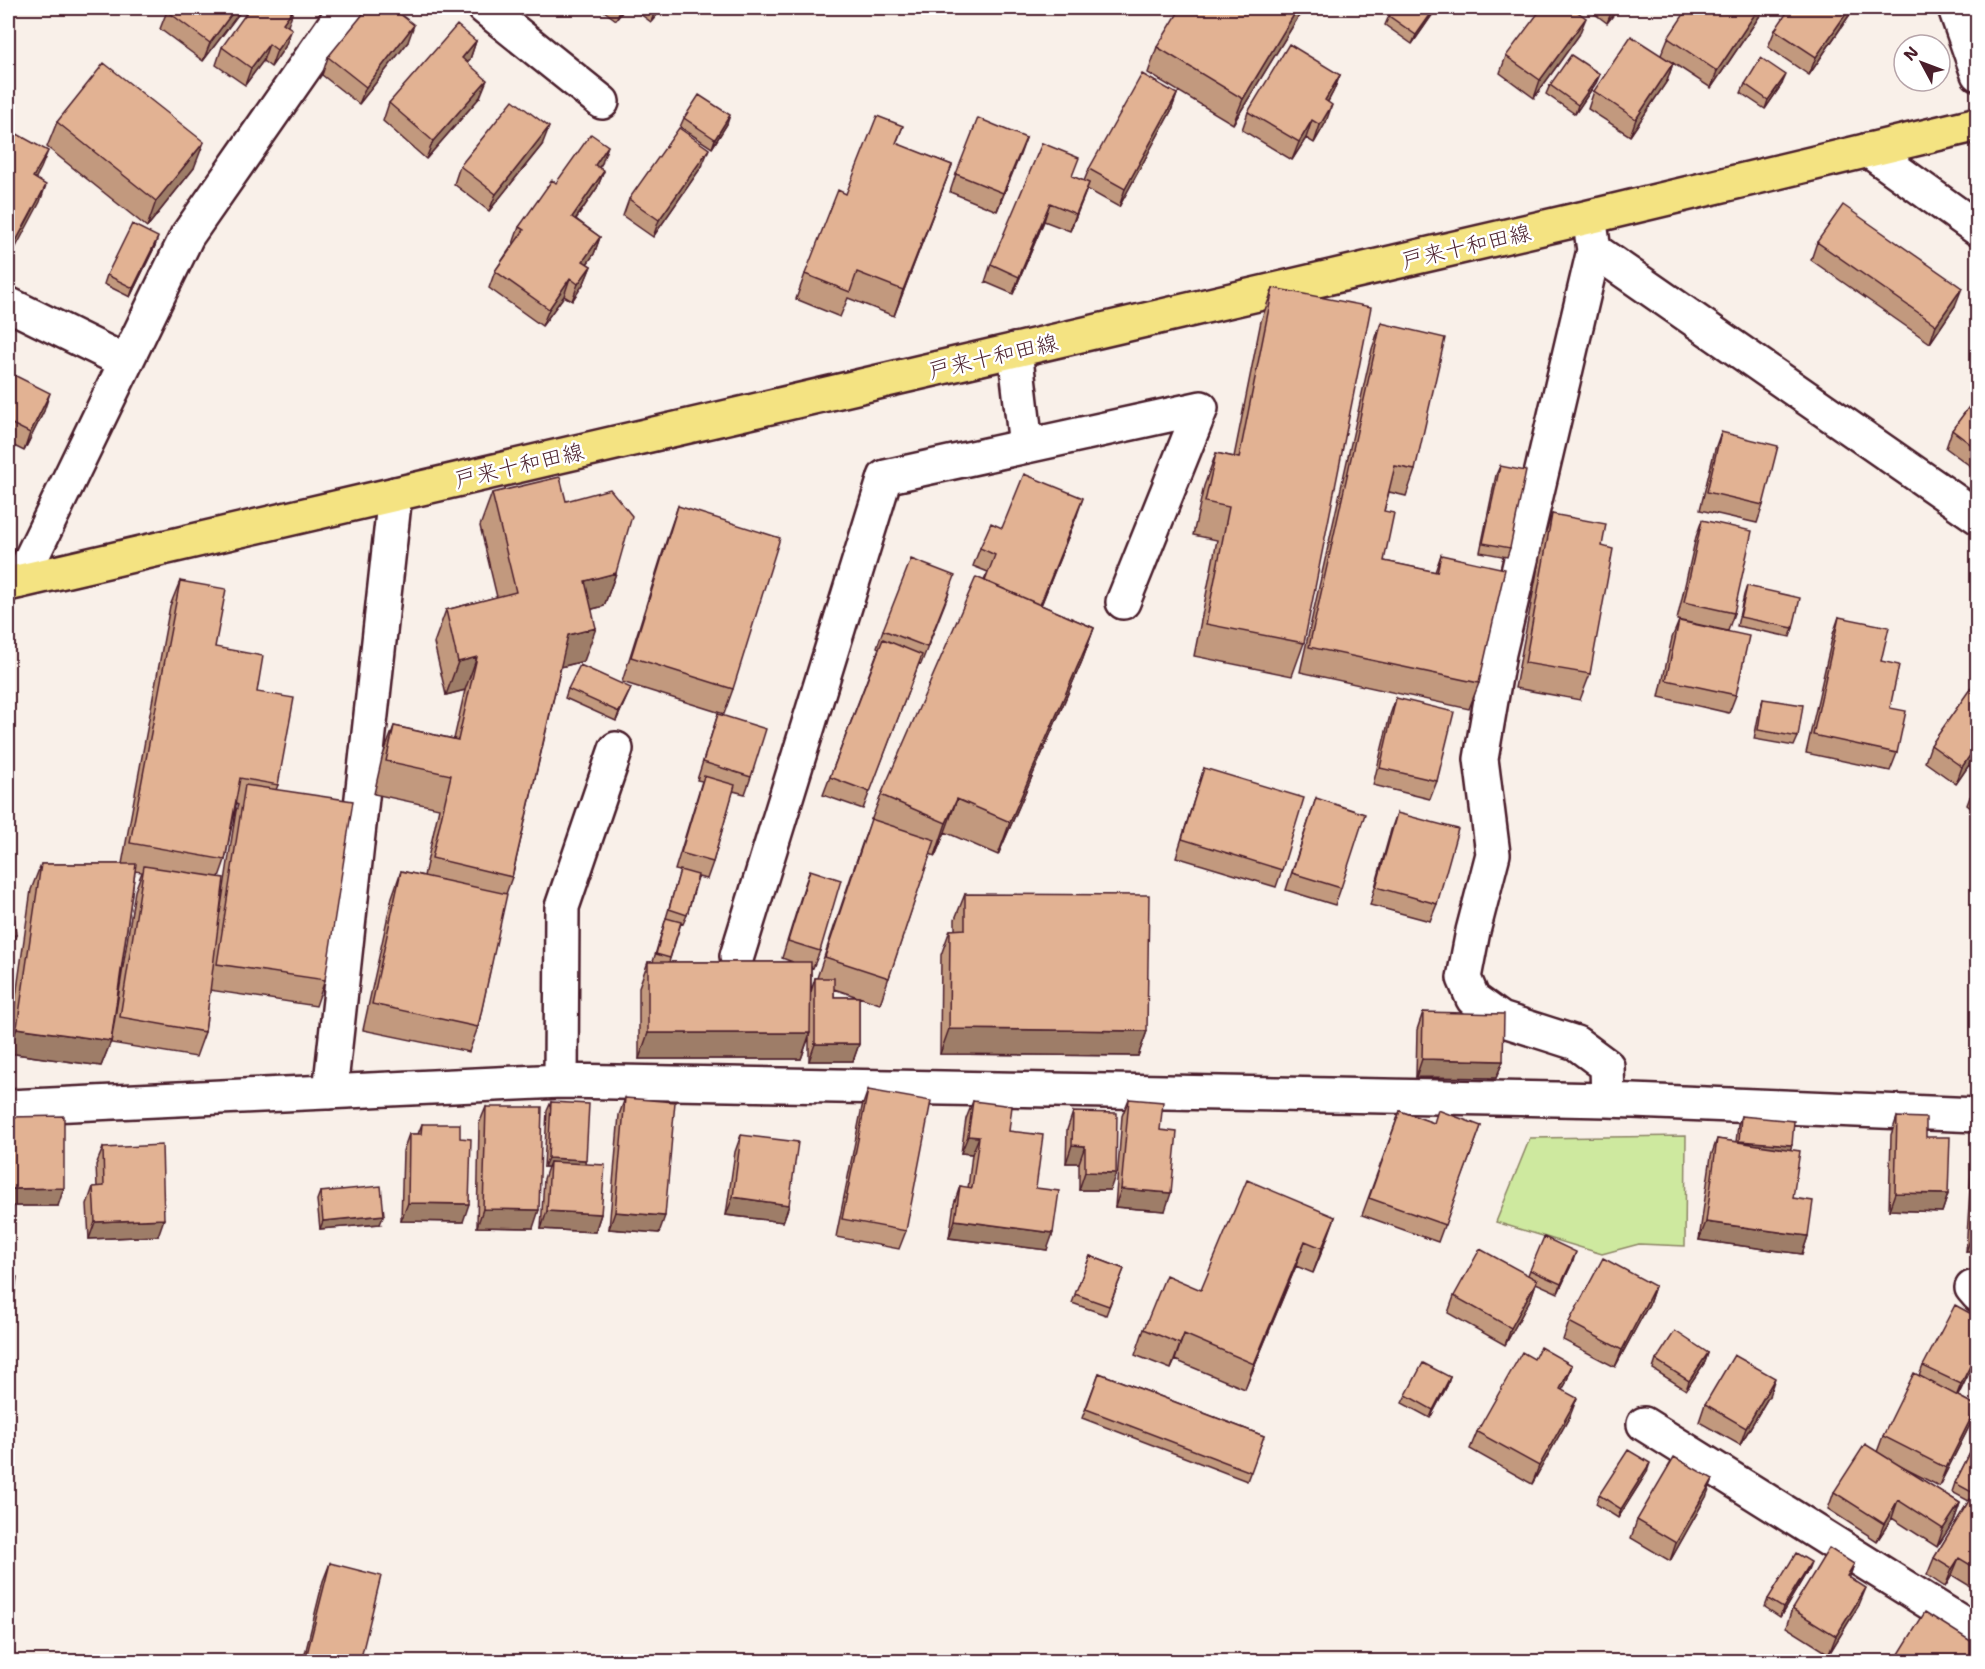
<svg xmlns="http://www.w3.org/2000/svg" width="1985" height="1669" viewBox="0 0 1985 1669" font-family="'Shantell Sans','Klee One',sans-serif">
  <rect width="100%" height="100%" fill="#f9f0e9"/>
  <filter id="ink" filterUnits="userSpaceOnUse"><feTurbulence type="fractalNoise" baseFrequency=".0167" numOctaves="2"/><feDisplacementMap in="SourceGraphic" scale="12" xChannelSelector="R" yChannelSelector="G"/><feConvolveMatrix kernelMatrix="1 2 1 2 8 2 1 2 1" color-interpolation-filters="sRGB"/></filter>
  <g filter="url(#ink)">
    <path fill="#cee99f" stroke="#8c8465" stroke-width="1.5" d="M1686,1136L1685,1246L1639,1244L1602,1254L1496,1222L1530,1138Z"/>
    <g fill="none" stroke-linecap="round" stroke-linejoin="round">
      <g stroke="#4a1f2b" stroke-width="38">
        <path id="minor" d="M485,8L602,102
          M1955,8L1978,74
          M1868,150L1978,229
          M1591,230L1594,250L1978,517
          M1594,250L1499,653L1481,759L1493,854L1473,931L1464,978L1473,999L1501,1019L1576,1043L1607,1066L1608,1100
          M8,304L126,362
          M1015,350L1026,446
          M20,581L187,236L346,8
          M737,956L885,477L1201,408L1123,602
          M561,1081L562,907L616,749
          M330,1092L395,494
          M8,1107L561,1081L1608,1100L1978,1115
          M1972,1288L1978,1295
          M1644,1424L1978,1633"/>
      </g>
      <g stroke="#4a1f2b" stroke-width="38">
        <path id="major" d="M8,584L1589,217L1978,124"/>
      </g>
      <use href="#minor" stroke="#fff" stroke-width="33"/>
      <use href="#major" stroke="#f4e382" stroke-width="33"/>
    </g>
    <path fill="#c2997e" stroke="#4a1f2b" stroke-width="1.5" fill-rule="evenodd" d="M243,8L203,61L160,29L167,11Z
      M401,8L399,13L408,42L359,104L322,75L328,57Z
      M600,8H625L616,20Z
      M632,8H663L651,22Z
      M1395,8H1437L1412,44L1385,25L1389,16Z
      M1587,8H1619L1607,23Z
      M1765,8L1711,88L1673,63L1667,81L1630,136L1588,109L1594,91L1661,55L1668,38Z
      M1853,10L1809,75L1768,47L1775,30Z
      M1302,11L1233,124L1148,73L1157,47Z
      M287,26L285,47L271,67L263,61L245,85L216,65L222,47Z
      M1579,35L1534,98L1500,73L1506,56Z
      M476,41L470,59L467,62L480,97L426,159L383,121L389,103Z
      M1600,74L1596,83L1575,114L1546,94L1550,85Z
      M1340,75L1333,92L1328,102L1326,122L1314,143L1306,138L1292,160L1242,130L1248,112Z
      M1745,84H1782L1765,109L1741,93Z
      M1177,94L1171,111L1119,207L1087,189L1070,231L1044,221L1013,294L985,282L991,264L1073,177L1084,181L1089,169Z
      M684,118L727,124L712,148L680,127Z
      M57,122L194,168L147,227L47,147Z
      M903,126L896,144L952,165L894,316L848,298L840,317L796,299L805,274L846,194Z
      M1026,138L997,211L950,192L956,174Z
      M542,145L489,211L454,184L460,166Z
      M602,163L599,168L604,171L597,188L576,219L600,237L594,254L587,264L591,266L584,283L572,301L564,296L542,326L489,288L495,271L513,244L519,227L556,183Z
      M702,166L653,237L623,216L629,199Z
      M1817,242L1955,306L1930,343L1811,260Z
      M155,246L130,297L104,284L107,275Z
      M1273,288L1304,643L1292,676L1194,656L1217,540L1193,535L1204,486L1216,453L1234,457L1261,321Z
      M1381,323L1415,470L1406,496L1389,492L1384,511V561L1435,572L1441,555L1479,683L1469,709L1300,672L1372,349Z
      M8,372L44,411L24,451L8,443Z
      M1977,396V471L1946,448L1952,430Z
      M1721,432L1763,505L1757,523L1700,510L1715,449Z
      M1500,466L1510,548L1507,557L1480,552L1496,475Z
      M492,493L566,501L616,573L604,606L592,609L584,661L561,667L512,877L506,894L478,1027L469,1052L363,1030L392,897L401,871L424,876L439,808L374,794L382,758L394,726L454,739L465,690L446,695L434,643L446,610L497,597L480,526Z
      M678,506L733,689L724,714L622,682L669,532Z
      M1552,514L1602,546L1590,674L1580,700L1515,688L1543,540Z
      M1077,515L1041,605L1094,628L1082,661L998,855L945,832L935,856L930,854L880,1004L859,997V1044L853,1061H809V1037L801,1059H639V987L648,962H653L680,871L675,870L702,781L697,780L718,714L751,777L745,794L733,791L713,862L707,879L698,877L687,915L683,924L681,923L669,962H793L782,958L804,887L810,870L820,951L813,968L811,967V992L815,978H817L862,844L881,795L988,572L973,566L980,548L1002,528ZM834,989L858,997H834Z
      M1702,520L1734,613L1728,631L1677,620L1696,537Z
      M180,581L215,647L257,692L278,785L276,790L325,980L316,1006L210,990L205,1032L196,1057L111,1043L135,891L142,872L135,871L111,1041L101,1066L8,1053L31,890L41,864H122L170,606ZM236,804L238,805L236,811L220,913L219,877L225,860Z
      M1747,586L1793,628L1790,637L1737,626L1744,595Z
      M949,593L921,664L919,663L863,809L823,795L879,648L877,647L883,630Z
      M1839,617L1881,661L1897,753L1890,771L1806,753L1833,634Z
      M1679,621L1736,695L1729,713L1659,697L1672,638Z
      M1977,680V771L1969,765L1956,784L1925,762L1931,745Z
      M631,688L616,721L565,698L568,689Z
      M1396,698L1437,781L1430,799L1373,785L1390,715Z
      M1763,699L1798,737L1794,746L1754,739L1760,708Z
      M1204,768L1282,870L1276,887L1176,857Z
      M1977,788V813L1967,805L1970,797Z
      M1316,798L1341,888L1335,905L1286,890Z
      M1397,813L1437,904L1430,921L1370,905L1391,830Z
      M965,894L1147,1031L1138,1056L940,1054L941,955L950,930H955V919Z
      M1423,1012L1503,1061L1496,1078L1416,1077L1417,1030Z
      M868,1090L906,1231L899,1249L836,1237L862,1107Z
      M625,1098L659,1233L609,1229L619,1115Z
      M1129,1099L1160,1130L1165,1211L1115,1207L1122,1116Z
      M973,1101L1009,1131L1036,1188L1047,1250L949,1238L954,1204L960,1186L968,1188L972,1154L961,1153L966,1119Z
      M551,1102L585,1163L601,1214L595,1232L541,1229L544,1179L548,1167H544L547,1111Z
      M486,1107L533,1228L477,1227L479,1124Z
      M1400,1111L1433,1123L1481,1126L1438,1242L1362,1215Z
      M1073,1112L1110,1190H1079V1163H1066L1067,1130Z
      M1741,1116L1790,1150L1793,1198L1808,1236L1802,1254L1699,1240L1711,1156L1717,1139L1736,1142L1738,1125Z
      M10,1117L58,1206H8V1123Z
      M1897,1117L1948,1194L1942,1212L1889,1210L1891,1135Z
      M422,1124L460,1138L463,1222L401,1221L403,1151L409,1134H418Z
      M1977,1128V1252H1966L1973,1141Z
      M741,1135L789,1205L783,1222L726,1215L735,1152Z
      M103,1148L158,1236L89,1239L87,1204L93,1187H97L96,1165Z
      M320,1192L380,1224L320,1229L317,1200Z
      M1335,1217L1313,1273L1296,1266L1245,1389L1175,1360L1171,1369L1135,1355L1144,1329L1201,1290Z
      M1090,1256L1124,1269L1106,1315L1072,1303Z
      M1573,1261L1558,1293L1536,1283L1531,1298L1505,1345L1448,1313L1454,1296L1528,1275L1530,1270Z
      M1655,1286L1649,1304L1615,1367L1563,1340L1569,1322Z
      M1708,1353L1705,1362L1686,1390L1653,1369L1656,1360Z
      M1977,1357L1958,1396L1977,1406L1971,1423L1939,1486L1896,1464L1960,1503L1954,1521L1937,1547L1892,1518L1877,1541L1828,1509L1834,1492L1877,1452L1883,1436L1919,1376L1923,1366Z
      M1534,1359L1572,1365L1566,1383L1562,1390L1570,1416L1532,1484L1470,1449L1477,1432Z
      M1099,1373L1264,1436L1247,1481L1082,1418Z
      M1450,1377L1447,1386L1430,1418L1402,1403L1406,1395Z
      M1769,1396L1740,1445L1699,1422L1705,1404Z
      M1977,1439V1581L1973,1588L1952,1575L1945,1587L1927,1575L1934,1558L1969,1501L1952,1492L1955,1483Z
      M1647,1472L1618,1518L1596,1504L1599,1495Z
      M1706,1497L1670,1561L1631,1538L1637,1520Z
      M330,1563L360,1662H303L323,1581Z
      M1854,1564L1849,1578L1859,1605L1829,1654L1786,1627L1792,1609Z
      M1808,1570L1780,1617L1765,1607L1768,1599Z"/>
    <path fill="#9e7d67" stroke="#4a1f2b" stroke-width="1.5" d="M236,8H243L203,61L210,43Z
      M294,8L288,26L277,41L283,23Z
      M397,8H401L397,17L395,10Z
      M621,8H625L616,20Z
      M656,8H663L651,22Z
      M1298,8H1303L1302,11L1233,124L1243,99Z
      M1435,8H1437L1412,44L1416,35Z
      M1613,8H1619L1607,23Z
      M1759,8H1765L1711,88L1717,71Z
      M1850,8H1854L1809,75L1816,57Z
      M1586,18L1579,35L1534,98L1540,80Z
      M414,25L408,42L359,104L366,87Z
      M292,29L285,47L271,67L277,50Z
      M476,41L470,59L455,75L462,58Z
      M269,44L263,61L245,85L251,68Z
      M1673,63L1667,81L1630,136L1636,119Z
      M1600,74L1596,83L1575,114L1578,105Z
      M1340,75L1333,92L1319,117L1325,100Z
      M1786,75L1782,84L1765,109L1768,100Z
      M487,80L480,97L426,159L433,141Z
      M1177,94L1171,111L1119,207L1125,189Z
      M1332,105L1326,122L1314,143L1320,125Z
      M730,115L727,124L712,148L715,139Z
      M1312,120L1306,138L1292,160L1299,142Z
      M549,127L542,145L489,211L496,194Z
      M1026,138L1020,155L997,211L1003,193Z
      M204,142L194,168L147,227L156,201Z
      M608,146L602,163L589,182L595,165Z
      M709,149L702,166L653,237L659,220Z
      M48,151L41,168L27,195L33,177Z
      M952,165L942,191L894,316L903,290Z
      M604,171L597,188L565,234L572,217Z
      M1089,183L1082,201L1070,231L1076,214Z
      M46,185L40,202L8,262V258L9,254Z
      M1050,203L1044,221L1013,294L1019,277Z
      M158,237L155,246L130,297L133,288Z
      M600,237L594,254L577,278L583,261Z
      M591,266L584,283L572,301L578,284Z
      M570,278L564,296L542,326L549,309Z
      M1962,288L1955,306L1930,343L1936,325Z
      M50,393L44,411L24,451L30,433Z
      M1083,498L1077,515L1034,623L1040,605Z
      M616,573L604,606L573,614L585,581Z
      M596,628L584,661L556,668L568,635Z
      M1094,628L1082,661L998,855L1010,822Z
      M477,657L465,690L446,695L458,662Z
      M631,688L627,696L616,721L619,712Z
      M1975,748L1969,765L1956,784L1962,767Z
      M957,799L945,832L935,856L946,823Z
      M16,935L10,952L8,953V936Z
      M17,1028L111,1041L101,1066L8,1053Z
      M949,1029L1147,1031L1138,1056L940,1054Z
      M648,1033H810L801,1059H639Z
      M815,1044H859L853,1061H809Z
      M1422,1059L1503,1061L1496,1078L1416,1077Z
      M968,1136L979,1137L972,1154L961,1153Z
      M1739,1141L1792,1145L1789,1154L1736,1150Z
      M1072,1145L1085,1146L1079,1163H1066Z
      M548,1158L586,1160L583,1169L550,1162L548,1167H544Z
      M1085,1172L1116,1173L1110,1190H1079Z
      M64,1188L58,1206H8V1196L10,1189Z
      M1121,1189L1171,1193L1165,1211L1115,1207Z
      M1895,1193L1948,1194L1942,1212L1889,1210Z
      M733,1197L789,1205L783,1222L726,1215Z
      M408,1203L469,1204L463,1222L401,1221Z
      M483,1209L539,1210L533,1228L477,1227Z
      M547,1211L601,1214L595,1232L541,1229Z
      M615,1212L665,1216L659,1233L609,1229Z
      M384,1215L380,1224L320,1229L323,1221Z
      M1335,1217L1326,1242L1313,1273L1322,1248Z
      M164,1219L158,1236L89,1239L95,1222Z
      M955,1220L1053,1233L1047,1250L949,1238Z
      M1706,1222L1808,1236L1802,1254L1699,1240Z
      M1972,1234L1977,1235V1252H1966Z
      M1305,1241L1296,1266L1245,1389L1254,1364Z
      M1576,1252L1573,1261L1558,1293L1561,1284Z
      M1537,1280L1531,1298L1505,1345L1511,1328Z
      M1655,1286L1649,1304L1615,1367L1622,1350Z
      M1184,1334L1175,1360L1171,1369L1180,1344Z
      M1977,1352V1357L1954,1402L1961,1384Z
      M1708,1353L1705,1362L1686,1390L1689,1381Z
      M1572,1365L1566,1383L1553,1406L1560,1389Z
      M1450,1377L1447,1386L1430,1418L1433,1410Z
      M1775,1378L1769,1396L1740,1445L1746,1428Z
      M1577,1398L1570,1416L1532,1484L1539,1466Z
      M1977,1406L1971,1423L1939,1486L1946,1468Z
      M1650,1463L1647,1472L1618,1518L1621,1509Z
      M1713,1479L1706,1497L1670,1561L1676,1543Z
      M1898,1500L1892,1518L1877,1541L1884,1524Z
      M1960,1503L1954,1521L1937,1547L1943,1529Z
      M1959,1558L1952,1575L1945,1587L1952,1569Z
      M1811,1562L1808,1570L1780,1617L1783,1608Z
      M1854,1564L1848,1582L1847,1576Z
      M1866,1588L1859,1605L1829,1654L1836,1636Z"/>
    <path fill="#e2b293" stroke="#4a1f2b" stroke-width="1.5" d="M170,8H236L210,43L167,11Z
      M250,8H294L283,23L292,29L277,50L269,44L251,68L222,47Z
      M368,8H397L395,10L414,25L366,87L328,57Z
      M1181,8H1298L1243,99L1157,47Z
      M1395,8H1435L1416,35L1389,16Z
      M1542,8H1572L1586,18L1540,80L1506,56Z
      M1688,8H1759L1717,71L1668,38Z
      M1790,8H1850L1816,57L1775,30Z
      M457,25L476,41L462,58L487,80L433,141L389,103Z
      M1631,36L1673,63L1636,119L1594,91Z
      M1289,44L1340,75L1325,100L1332,105L1320,125L1312,120L1299,142L1248,112Z
      M1571,55L1600,74L1578,105L1550,85Z
      M8,57L12,60L8,66Z
      M1761,58L1786,75L1768,100L1745,84Z
      M104,63L204,142L156,201L57,122Z
      M1142,74L1177,94L1125,189L1089,169Z
      M699,95L730,115L715,139L684,118Z
      M513,100L549,127L496,194L460,166Z
      M877,116L903,126L896,143L952,165L903,290L857,272L850,292L805,274L838,190L846,194Z
      M978,118L1026,138L1003,193L956,174Z
      M679,128L709,149L659,220L629,199Z
      M8,129L48,151L33,177L46,185L9,254L8,253Z
      M591,134L608,146L595,165L604,171L572,217L600,237L583,261L591,266L578,284L570,278L549,309L495,271L524,230L519,227L552,180L556,183Z
      M1042,143L1079,158L1072,176L1089,183L1076,214L1050,203L1019,277L991,264Z
      M1843,205L1962,288L1936,325L1817,242Z
      M132,224L158,237L133,288L107,275Z
      M1273,288L1371,307L1304,643L1206,624L1229,507L1205,502L1216,453L1239,458Z
      M1381,323L1445,338L1415,470L1395,466L1384,511L1394,513L1384,561L1437,572L1441,555L1505,569L1479,683L1309,647Z
      M8,372L50,393L30,433L8,422Z
      M1977,396V449L1952,430Z
      M1721,432L1778,446L1763,505L1707,492Z
      M1500,466L1526,471L1510,548L1483,543Z
      M1024,474L1083,498L1040,605L985,581L995,555L980,548L991,523L1002,528Z
      M560,477L566,501L610,489L632,516L616,573L585,581L596,628L568,635L512,877L432,858L451,775L386,761L394,726L458,740L477,657L458,662L446,610L516,592L492,493Z
      M678,506L780,538L733,689L631,657Z
      M1552,514L1606,524L1602,546L1613,549L1590,674L1525,663Z
      M1702,520L1752,531L1734,613L1684,602Z
      M911,559L955,576L927,647L883,630Z
      M976,577L1094,628L1010,822L957,799L946,823L881,795Z
      M180,581L226,589L215,647L263,656L257,692L294,698L278,785L240,778L225,860L130,843Z
      M1747,586L1800,598L1793,628L1740,617Z
      M1839,617L1889,627L1881,661L1899,665L1890,708L1906,711L1897,753L1813,735Z
      M1679,621L1749,636L1736,695L1666,680Z
      M883,639L922,655L870,792L830,777Z
      M580,665L631,688L619,712L568,689Z
      M1977,679V749L1975,748L1962,767L1931,745Z
      M1396,698L1454,712L1437,781L1380,768Z
      M1763,699L1803,705L1798,737L1758,730Z
      M718,714L766,729L751,777L703,762Z
      M1204,768L1304,798L1282,870L1182,839Z
      M704,776L735,785L713,862L681,853Z
      M245,785L353,801L325,980L217,964Z
      M1977,788V802L1970,797Z
      M1316,798L1365,814L1341,888L1292,873Z
      M1397,813L1458,829L1437,904L1376,887Z
      M871,819L935,840L889,978L825,957Z
      M41,864H136L111,1041L17,1028Z
      M144,866L224,878L205,1032L120,1017Z
      M680,870L698,875L687,915L669,909Z
      M810,870L841,880L820,951L788,941Z
      M401,871L507,894L478,1027L372,1004Z
      M965,894L1149,895L1147,1031L949,1029L950,930L965,929Z
      M8,896H12L16,935L8,936Z
      M666,918L681,922L670,958L656,954Z
      M648,962H811L810,1033H648Z
      M815,978H834V997H859V1044H815Z
      M1423,1012L1504,1014L1503,1061L1422,1059Z
      M868,1090L931,1101L906,1231L842,1219Z
      M625,1098L675,1102L665,1216L615,1212Z
      M1129,1099L1163,1102L1160,1130L1177,1132L1171,1193L1121,1189Z
      M973,1101L1012,1106L1009,1131L1043,1135L1036,1188L1059,1191L1053,1233L955,1220L960,1186L972,1188L979,1137L968,1136Z
      M551,1102L589,1104L586,1160L548,1158Z
      M486,1107H542L539,1210L483,1209Z
      M1438,1110L1481,1126L1445,1225L1369,1198L1400,1111L1434,1123Z
      M1073,1112L1117,1113L1116,1173L1085,1172V1146L1072,1145Z
      M64,1116V1188L10,1189V1117Z
      M1741,1116L1794,1121L1792,1145L1739,1141Z
      M1897,1117L1926,1118V1137H1950L1948,1194L1895,1193Z
      M422,1124H460V1138L471,1139L469,1204L408,1203L409,1134H421Z
      M741,1135L798,1142L789,1205L733,1197Z
      M1717,1139L1800,1151L1793,1198L1813,1201L1808,1236L1706,1222Z
      M162,1145L164,1219L95,1222L93,1187L104,1186L103,1148Z
      M1977,1152V1235L1972,1234Z
      M550,1162L605,1165L601,1214L547,1211Z
      M1247,1180L1335,1217L1322,1248L1305,1241L1254,1364L1184,1334L1180,1344L1144,1329L1166,1275L1201,1290Z
      M381,1186L384,1215L323,1221L320,1192Z
      M1544,1237L1576,1252L1561,1284L1530,1270Z
      M1480,1249L1537,1280L1511,1328L1454,1296Z
      M1090,1256L1124,1269L1109,1306L1075,1294Z
      M1603,1258L1655,1286L1622,1350L1569,1322Z
      M8,1276L17,1277L8,1337Z
      M1955,1305L1977,1317V1352L1961,1384L1923,1366Z
      M1675,1331L1708,1353L1689,1381L1656,1360Z
      M1540,1347L1572,1365L1560,1389L1577,1398L1539,1466L1477,1432L1522,1352L1534,1359Z
      M1734,1355L1775,1378L1746,1428L1705,1404Z
      M1423,1363L1450,1377L1433,1410L1406,1395Z
      M1099,1373L1264,1436L1251,1472L1086,1409Z
      M1914,1373L1977,1406L1946,1468L1883,1436Z
      M1977,1439V1495L1955,1483Z
      M1865,1444L1960,1503L1943,1529L1898,1500L1884,1524L1834,1492Z
      M1628,1450L1650,1463L1621,1509L1599,1495Z
      M1674,1457L1713,1479L1676,1543L1637,1520Z
      M1970,1499L1977,1504V1569L1959,1558L1952,1569L1934,1558Z
      M1829,1548L1854,1564L1847,1576L1866,1588L1836,1636L1792,1609Z
      M1796,1553L1811,1562L1783,1608L1768,1599Z
      M330,1563L381,1576L360,1662H305Z
      M1925,1612L1977,1645V1662H1894Z"/>
  </g>
  <g text-anchor="middle" stroke-width="5" stroke-linejoin="round" paint-order="stroke">
    <g font-size="22" fill="#4a1f2b" stroke="#fff">
      <text transform="translate(1466 246) rotate(-13)" y="8">戸来十和田線</text>
      <text transform="translate(993 356) rotate(-13)" y="8">戸来十和田線</text>
      <text transform="translate(519 465) rotate(-13)" y="8">戸来十和田線</text>
    </g>
  </g>
  <rect width="1985" height="1669" fill="none" stroke="#fff" stroke-width="30"/>
  <rect x="15" y="15" width="1955" height="1639" fill="none" stroke="#4a1f2b" stroke-width="2" filter="url(#ink)"/>
  <g transform="translate(1922 63) rotate(311)"><circle r="28" fill="#ffffff" stroke="#b7a5aa" stroke-width="1.5"/>
  <path d="M0-4.5L10 22L0 15L-10 22Z" fill="#4a1f2b"/>
  <text y="-9" font-size="16" font-weight="bold" text-anchor="middle" fill="#4a1f2b">N</text>
  </g>
</svg>
